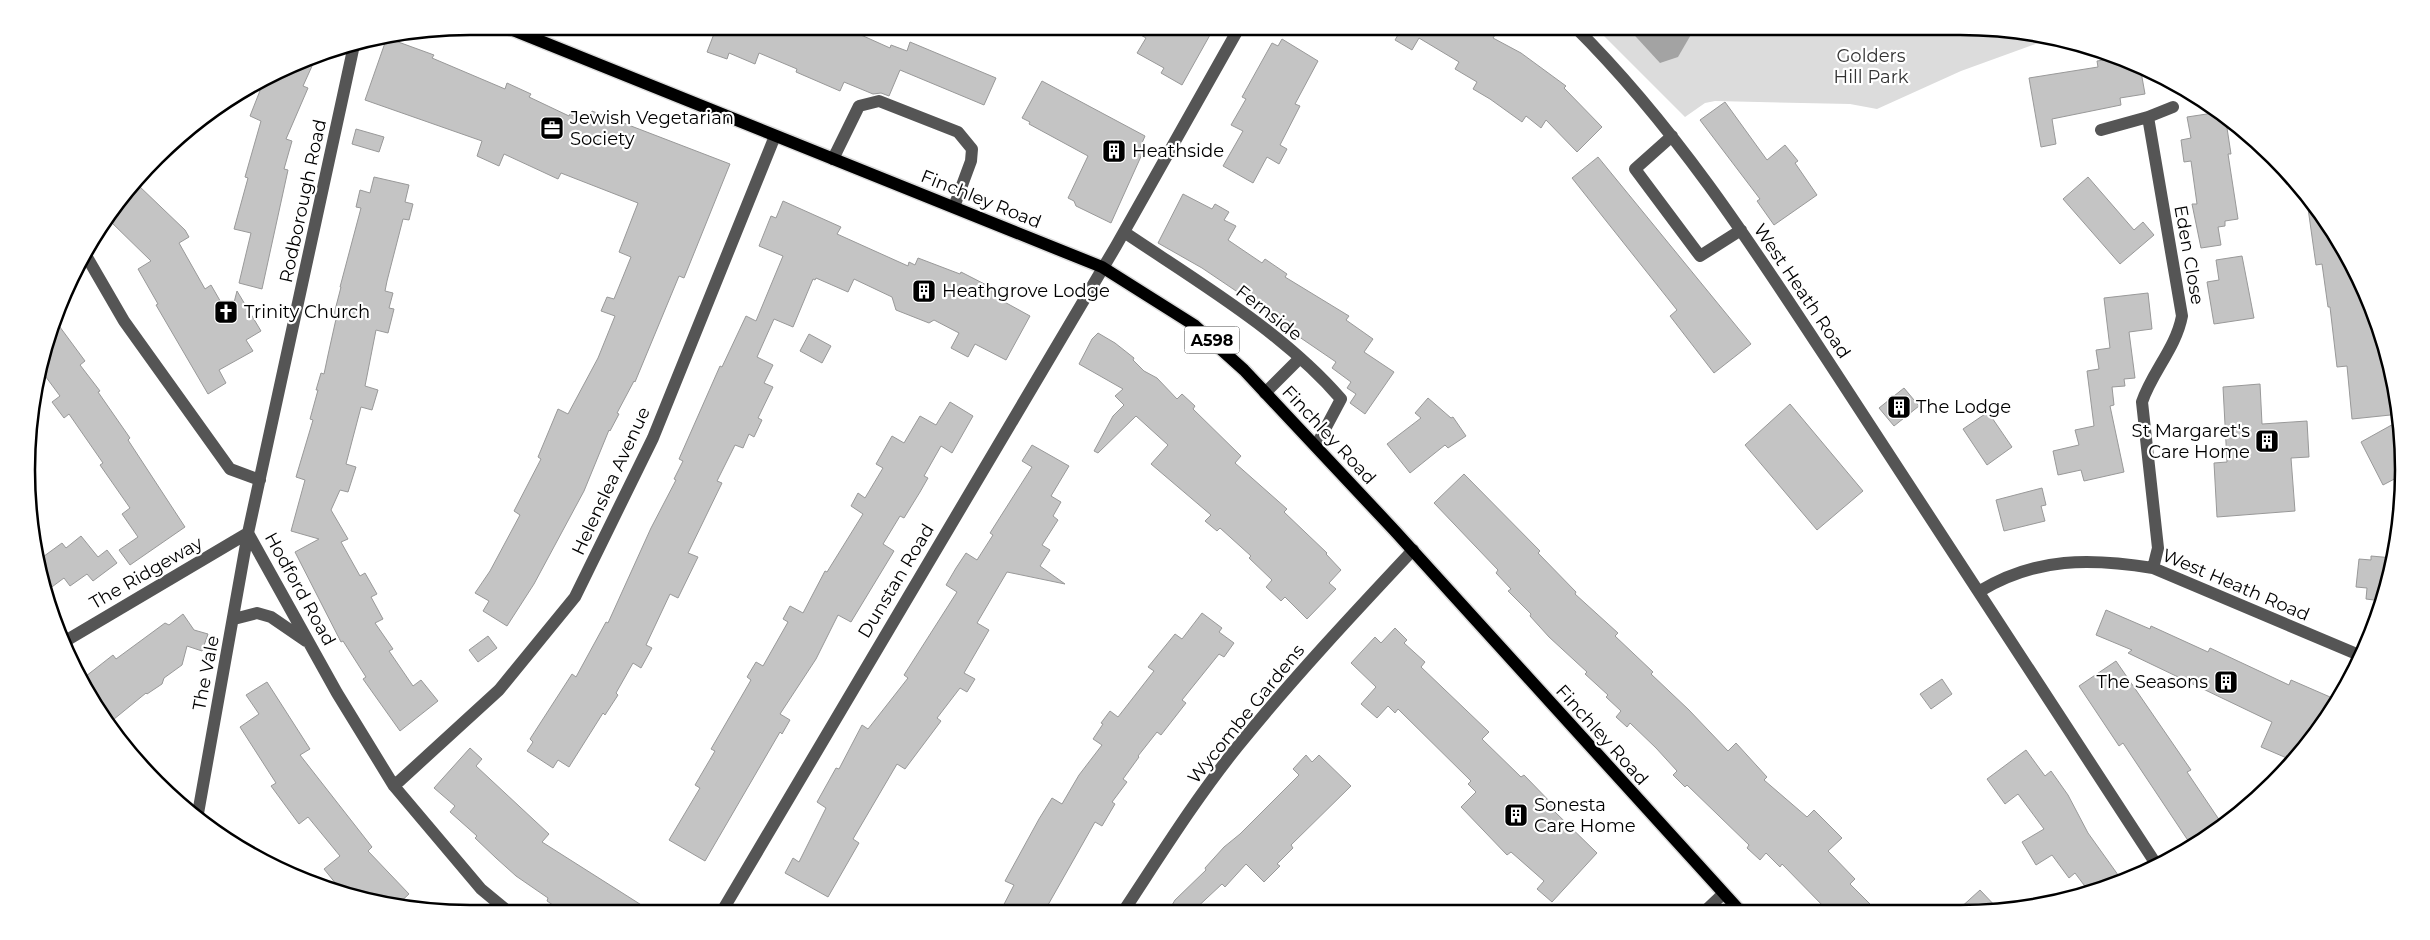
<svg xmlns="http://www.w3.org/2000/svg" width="2430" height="940" viewBox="0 0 2430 940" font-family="Montserrat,sans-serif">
  <rect width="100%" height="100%" fill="#fff"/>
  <path fill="#dcdcdc" d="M1594,26H1960L2052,38L1961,71L1877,109L1850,104L1715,101L1705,103L1685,117Z"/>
  <path fill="#a3a3a3" d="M1626,26H1696L1678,57L1660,63Z"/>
  <path fill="#c4c4c4" stroke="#999" d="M717,26H795L813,34L816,26H841L890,48L891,45L907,51L910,42L996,78L984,105L900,70L889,96L881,93L873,94L844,82L840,91L796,72L797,69L759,53L755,64L729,53L727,59L707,52Z
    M1125,26H1215L1182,85L1161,73L1164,68L1137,53L1146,38Z
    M1399,26H1480L1495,35L1493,38L1521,53L1566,86L1564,88L1602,127L1577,152L1546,120L1541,128L1526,116L1522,122L1490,99L1473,89L1477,82L1455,69L1459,62L1419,38L1412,50L1395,40L1402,28Z
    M390,39L434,55L432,58L505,89L507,83L531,94L529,97L569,116L570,114L588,122L592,111L730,164L684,278L679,276L635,382L634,381L617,413L619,414L610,431L609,430L584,491L534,584L507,626L483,611L489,601L475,593L490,571L520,515L514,511L541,459L538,457L558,409L568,414L598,358L615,316L601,311L607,297L614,299L631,257L619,252L638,203L561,173L558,179L504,154L499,166L477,156L482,141L365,100L386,40Z
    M1282,39L1318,61L1295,104L1300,106L1280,145L1287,149L1279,164L1267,157L1253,183L1223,166L1243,131L1231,125L1246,99L1242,97L1272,43L1278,46Z
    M317,55L303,86L308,88L286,139L292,141L284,169L288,170L262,289L239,283L251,233L234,229L248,178L245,177L261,121L250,116L265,78Z
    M2118,58L2140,66L2145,94L2120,98L2121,105L2052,119L2056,144L2041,147L2029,78L2098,67L2097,61Z
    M1042,81L1145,136L1139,150L1143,152L1111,223L1076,206L1074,201L1068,198L1088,156L1029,124L1030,122L1022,118Z
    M1725,102L1767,160L1785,145L1798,161L1795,163L1817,195L1774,225L1757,201L1760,199L1700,120Z
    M2220,112L2225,115L2231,154H2228L2238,219L2225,221V226L2218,227L2221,245L2201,248L2192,204H2197L2191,161L2184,162L2181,140L2191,138L2187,117Z
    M356,129L384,137L379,152L352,144Z
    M1598,157L1751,344L1714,373L1670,316L1677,310L1572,178Z
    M374,177L409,185L405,202L413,204L409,220L403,219L387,281L385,291L393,293L389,308L394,309L388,333L376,330L365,386L378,390L372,410L361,407L346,464L356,467L348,492L340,490L331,510L348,539L341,542L360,576L365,573L377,594L371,597L383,619L375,623L393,649L389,651L413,686L421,680L438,701L400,731L363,679L366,677L343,641L341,642L295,552L319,539L291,531L305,480L296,477L313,420L310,419L318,390H316L321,373L324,374L328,355L336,319L333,318L341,287H340L361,208L356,207L360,190L370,193Z
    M2088,177L2134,230L2143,222L2154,235L2120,264L2063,199Z
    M138,185L185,230L189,237L179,243L205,289L211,285L230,318L237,291L261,331L246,340L253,351L219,370L226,383L208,394L156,305L158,304L138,269L151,261L109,220Z
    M1183,194L1212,209L1215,204L1229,212L1224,220L1236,226L1228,240L1262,263L1265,259L1287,274L1285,277L1349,316L1346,320L1373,339L1364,352L1394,372L1365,414L1350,403L1356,394L1347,388L1351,382L1332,368L1336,362L1292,332L1290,335L1275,326L1279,320L1202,268L1158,243Z
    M2306,194L2344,248L2380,328L2400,414L2352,419L2347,366L2337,367L2330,307H2328L2322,264L2316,265Z
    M783,201L841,227L837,234L908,266L909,262L915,265L918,258L960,274L961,272L1002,293L999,299L1030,316L1006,360L975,344L968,357L951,348L959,333L934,320L929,323L896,310L892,297L854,279L848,292L816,278L815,280L813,279L793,327L774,319L757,357L773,365L764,383L773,387L758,418L762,420L754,437L749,434L743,448L735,445L717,481L722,483L688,553L698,557L678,598L670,594L646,645L652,648L641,668L633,663L616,693L618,695L605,715L603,713L569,767L558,760L553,768L527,751L533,742L530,739L572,674L576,677L606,622L608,623L651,528L676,480L674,479L683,461L679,459L720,366L722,367L746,316L756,321L783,256L759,246L771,216L776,218Z
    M2242,256L2254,318L2214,324L2207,282L2219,280L2216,260Z
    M2148,293L2152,329L2129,332L2135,378L2124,379L2125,386L2112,387L2114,405L2110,406L2124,472L2084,481L2081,470L2058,475L2053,451L2079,445L2075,430L2094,426L2087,371L2099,369L2096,350L2110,348L2104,298Z
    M54,319L85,361L80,365L100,391L98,392L130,438L128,440L185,527L130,565L119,550L138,537L122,514L130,508L100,465L103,463L69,414L64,418L52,402L60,396L40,369Z
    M1098,333L1115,343L1134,358L1133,360L1144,371L1157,378L1177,399L1182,394L1195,406L1193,409L1241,456L1235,463L1287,509L1284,512L1327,553L1326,554L1341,570L1329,583L1336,589L1307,619L1285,597L1281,601L1266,587L1272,580L1249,558L1251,556L1220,528L1217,531L1205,521L1211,515L1151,464L1168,445L1136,416L1098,453L1094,451L1113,416L1124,405L1115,396L1123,389L1079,364L1092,339Z
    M809,334L831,346L822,363L800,351Z
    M2260,384L2262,424L2307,421L2309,457L2291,458L2295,511L2217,517L2214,463L2227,462L2223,387Z
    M1904,388L1919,406L1894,426L1879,408Z
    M1428,398L1451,418L1453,417L1466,436L1448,448L1445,445L1410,473L1387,444L1421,418L1415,413Z
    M950,402L973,416L952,453L941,446L924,476L928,478L920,492L904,518L900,516L883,544L894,551L851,622L838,615L816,659L780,714L790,720L782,734L780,732L705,861L669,840L700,788L695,785L715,751L711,749L751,680L747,677L756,662L763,666L788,622L783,619L790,606L803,613L825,571L827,572L863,514L851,506L858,493L865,498L883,468L876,464L892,436L904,443L920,416L936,425Z
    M1790,404L1863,491L1817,530L1745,445Z
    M1988,412L2012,447L1987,465L1963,429Z
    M2397,422L2401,432L2402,475L2383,485L2361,442Z
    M1032,445L1069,466L1051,496L1061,502L1053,516L1058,520L1042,545L1050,550L1040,566L1065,584L1007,572L977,623L989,630L964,673L975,679L967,692L960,688L937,718L941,721L905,769L897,764L853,839L859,843L828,897L785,873L793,858L799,862L826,808L817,802L836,768L839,769L862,725L868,729L908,678L904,675L957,592L946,585L956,568L966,553L977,560L993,535L990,533L1032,467L1022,461Z
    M1464,474L1540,551L1538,553L1576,592L1575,594L1618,633L1615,636L1653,672L1651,674L1689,710L1728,751L1736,743L1767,777L1764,780L1807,817L1814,810L1842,838L1828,851L1855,879L1850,884L1876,910H1827L1782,864L1780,867L1766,853L1760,860L1747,848L1749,845L1687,785L1685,787L1673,775L1677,771L1656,748L1630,723L1627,727L1616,717L1621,711L1606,697L1608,695L1585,674L1587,672L1549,637L1530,616L1531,614L1508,591L1511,589L1496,573L1498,570L1434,503Z
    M2042,488L2046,505L2041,506L2045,521L2004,531L1996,500Z
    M81,536L98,557L107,550L117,563L93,581L87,574L70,586L64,578L45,592L36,562L62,543L66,548Z
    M2371,556L2393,558L2389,585L2382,601L2366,599L2367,588L2356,587L2359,559L2371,560Z
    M2106,610L2150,629L2151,626L2208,652L2210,648L2289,685L2291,680L2337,700L2289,759L2261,747L2272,722L2128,653L2132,650L2096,635Z
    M1202,613L1222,628L1219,632L1234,643L1224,657L1219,654L1182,700L1186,703L1161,735L1157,732L1138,756L1139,757L1123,779L1127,782L1112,802L1115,804L1102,826L1095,822L1044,912H1000L1014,885L1005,881L1039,819L1052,798L1062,804L1079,775L1102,745L1093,739L1103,724L1101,723L1110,711L1118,717L1154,671L1148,667L1162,650L1175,634L1182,639Z
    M183,614L194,630L208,634L202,651L187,646L182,665L164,678L162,684L147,694L146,693L108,724L101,716L81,680L113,655L116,659L165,623L169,625Z
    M1395,628L1407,640L1404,643L1425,662L1421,667L1489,732L1482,739L1521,777L1524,775L1556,808L1554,811L1597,853L1552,902L1537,889L1544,881L1511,852L1507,855L1461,807L1476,792L1468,784L1471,781L1398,709L1395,713L1388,706L1377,718L1361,704L1376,687L1351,663L1375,637L1381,643Z
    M488,636L497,648L478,662L469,650Z
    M2116,661L2191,770L2187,772L2222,824L2191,845L2123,743L2119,746L2079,686Z
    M1942,679L1952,694L1931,709L1920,694Z
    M267,682L310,749L300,755L372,847L368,851L409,894L398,904L355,899L345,895L324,869L340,856L308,817L299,824L271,786L276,783L240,727L259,714L246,695Z
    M470,748L482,759L476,766L549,834L542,842L654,913L566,914L547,901L548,898L516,876L496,858L475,838L477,836L450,812L455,806L434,788Z
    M2026,750L2045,776L2051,771L2068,795L2088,833L2121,879L2087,889L2075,873L2069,878L2052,855L2036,865L2022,842L2044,829L2018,794L2005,804L1987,779Z
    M1306,755L1312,762L1319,755L1351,786L1291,845L1293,848L1277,864L1280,866L1264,882L1246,864L1225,887L1222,884L1192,912H1168L1175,900L1206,870L1205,868L1224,847L1240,834L1299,775L1293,769Z
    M1980,890L1999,910H1958Z"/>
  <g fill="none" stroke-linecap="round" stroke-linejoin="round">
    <g stroke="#dbdbdb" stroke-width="15">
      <path id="major" d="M503,26L1102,267L1194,325L1244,370L1394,530L1740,911"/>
    </g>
    <path stroke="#555" stroke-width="12" d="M1574,26C1681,132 1761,259 1843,384C1949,544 2054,705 2158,867
      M2148,117L2182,316C2176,348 2152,372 2142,402L2158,548L2153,568
      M2101,130L2148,117L2173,107
      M1672,136L1635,169L1700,256L1741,230
      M833,159L859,106L879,101L958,132L972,149L971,161L954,207
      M1124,232C1198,282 1282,331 1341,399L1316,446
      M84,252L124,321L230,469L260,480
      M1265,393L1299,359
      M248,533L337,693L394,786L481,889L511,914
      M1980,591C2036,557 2091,558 2153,568L2359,655
      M234,619L257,613L271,617L306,641
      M62,643L248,533
      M394,786L499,690L575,597L653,438L775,136
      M197,819L248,533L354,45
      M1705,911L1723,894
      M1123,912C1160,856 1196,798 1238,746C1293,678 1353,614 1413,550
      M721,913L1116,246L1240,26"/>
    <use href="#major" stroke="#000" stroke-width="12"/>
  </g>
  <defs>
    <g id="office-square" transform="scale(1.25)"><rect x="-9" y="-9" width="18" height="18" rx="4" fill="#000" stroke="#fff"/><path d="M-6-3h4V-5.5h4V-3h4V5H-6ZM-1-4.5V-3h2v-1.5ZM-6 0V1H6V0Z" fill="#fff"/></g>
    <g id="building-square" transform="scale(1.25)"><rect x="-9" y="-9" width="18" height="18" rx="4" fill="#000" stroke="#fff"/><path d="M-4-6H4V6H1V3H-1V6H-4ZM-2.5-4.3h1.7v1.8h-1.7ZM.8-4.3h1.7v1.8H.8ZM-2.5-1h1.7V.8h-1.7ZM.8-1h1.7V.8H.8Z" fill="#fff"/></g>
    <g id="church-square" transform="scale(1.25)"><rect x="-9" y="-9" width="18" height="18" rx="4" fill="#000" stroke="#fff"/><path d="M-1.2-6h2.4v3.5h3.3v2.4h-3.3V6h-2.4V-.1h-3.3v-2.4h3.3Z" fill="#fff"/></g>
  </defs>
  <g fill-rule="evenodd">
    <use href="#office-square" x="552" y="128"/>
    <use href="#building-square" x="1114" y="151"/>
    <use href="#building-square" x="924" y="291"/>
    <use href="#church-square" x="226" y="312"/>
    <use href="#building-square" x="1899" y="407"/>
    <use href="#building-square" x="2267" y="441"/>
    <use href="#building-square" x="2226" y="682"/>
    <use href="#building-square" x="1516" y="815"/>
  </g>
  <g text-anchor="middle" stroke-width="4.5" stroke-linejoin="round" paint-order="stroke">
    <rect fill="#fff" stroke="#4c4c4c" stroke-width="1" x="1184.5" y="326.5" width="55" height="27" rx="4"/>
    <g font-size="16" font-weight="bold" fill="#000">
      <text x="1212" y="346">A598</text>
    </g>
    <g font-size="18" fill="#333" stroke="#fff">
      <text x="1871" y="62">Golders<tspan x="1871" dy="21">Hill Park</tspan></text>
    </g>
    <g font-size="18" fill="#000" stroke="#fff" text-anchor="start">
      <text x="570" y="124">Jewish Vegetarian<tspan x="570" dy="21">Society</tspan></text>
      <text x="1132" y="157">Heathside</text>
      <text x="942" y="297">Heathgrove Lodge</text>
      <text x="244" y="318">Trinity Church</text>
      <text x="1916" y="413">The Lodge</text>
      <text x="2250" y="437" text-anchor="end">St Margaret's<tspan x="2250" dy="21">Care Home</tspan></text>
      <text x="2208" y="688" text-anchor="end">The Seasons</text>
      <text x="1534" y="811">Sonesta<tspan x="1534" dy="21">Care Home</tspan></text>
    </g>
    <g font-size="18" fill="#000" stroke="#fff">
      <text transform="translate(981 199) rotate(22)" y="6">Finchley Road</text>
      <text transform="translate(303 201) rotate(-78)" y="6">Rodborough Road</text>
      <text transform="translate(2189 255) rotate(80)" y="6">Eden Close</text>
      <text transform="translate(1802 291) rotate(56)" y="6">West Heath Road</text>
      <text transform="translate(1269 313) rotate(38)" y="6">Fernside</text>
      <text transform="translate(1329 435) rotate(47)" y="6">Finchley Road</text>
      <text transform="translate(611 481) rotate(-65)" y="6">Helenslea Avenue</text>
      <text transform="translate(146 573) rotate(-30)" y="6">The Ridgeway</text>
      <text transform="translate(896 581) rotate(-59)" y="6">Dunstan Road</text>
      <text transform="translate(2236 585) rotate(23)" y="6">West Heath Road</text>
      <text transform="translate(300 589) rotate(61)" y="6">Hodford Road</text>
      <text transform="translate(206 673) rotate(-79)" y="6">The Vale</text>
      <text transform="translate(1246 714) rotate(-51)" y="6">Wycombe Gardens</text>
      <text transform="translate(1602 735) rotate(48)" y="6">Finchley Road</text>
    </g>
  </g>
  <path d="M0 0H2430V940H0ZM470 35H1960A435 435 0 0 1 2395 470V470A435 435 0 0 1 1960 905H470A435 435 0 0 1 35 470V470A435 435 0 0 1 470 35Z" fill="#fff" fill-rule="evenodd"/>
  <path fill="none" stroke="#000" stroke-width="2.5" d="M470 35H1960A435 435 0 0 1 2395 470V470A435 435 0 0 1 1960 905H470A435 435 0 0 1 35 470V470A435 435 0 0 1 470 35Z"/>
</svg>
